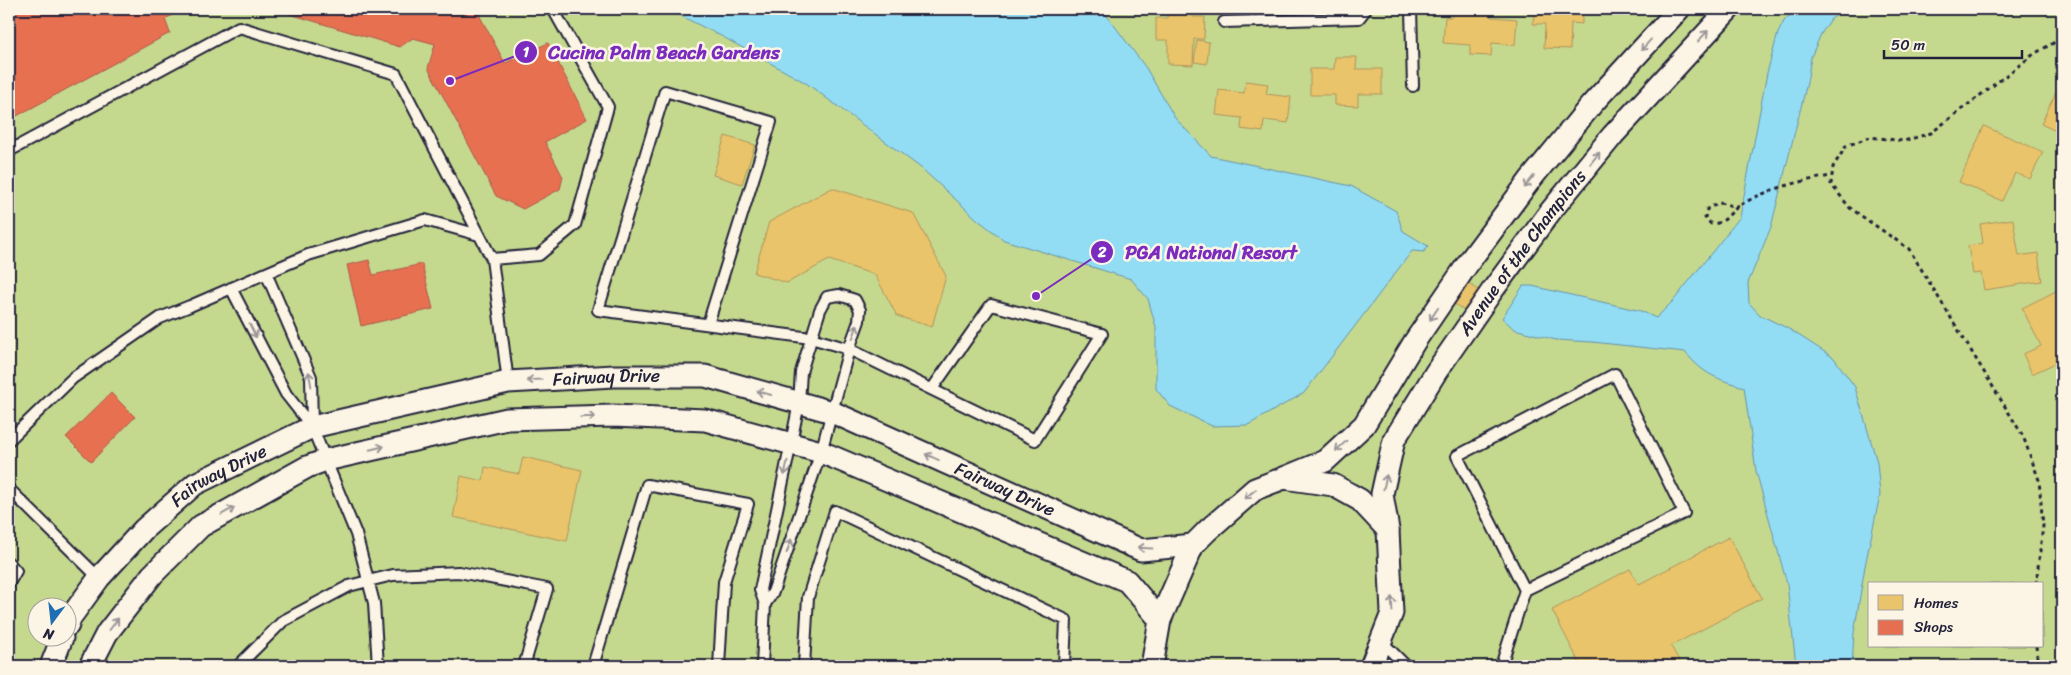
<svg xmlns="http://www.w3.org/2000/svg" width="2071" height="675" viewBox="0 0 2071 675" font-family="Sriracha,sans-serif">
  <rect width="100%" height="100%" fill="#f4e2cc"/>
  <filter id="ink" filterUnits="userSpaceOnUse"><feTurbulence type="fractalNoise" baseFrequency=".02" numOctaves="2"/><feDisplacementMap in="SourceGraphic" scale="10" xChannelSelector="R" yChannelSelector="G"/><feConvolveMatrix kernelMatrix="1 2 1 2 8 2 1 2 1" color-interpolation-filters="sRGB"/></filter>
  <g filter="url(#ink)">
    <path fill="#c5d98e" stroke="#747e64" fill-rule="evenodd" d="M9,9H2062V666H9ZM1870,584H2042V646H1870ZM38,608H68V638H38Z"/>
    <path fill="#93ddf4" stroke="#6692aa" d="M667,9H1102L1146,68L1175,118L1211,156L1351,186L1396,211L1403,231L1428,246L1424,252L1412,251L1304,393L1248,425L1212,426L1170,406L1156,389V327L1148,299L1131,279L1004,240L978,220L921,168L806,83L723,37Z
      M1796,9H1910L1888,12L1846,9L1831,19L1821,34L1811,57L1807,83L1771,227L1748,283L1749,303L1760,315L1789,329L1834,358L1855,387L1877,462L1880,495L1865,566L1854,633L1852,666H1796L1787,584L1756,471L1744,387C1717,379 1704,375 1685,352L1592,342L1556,340L1514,329L1502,318L1523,286H1532L1641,311L1656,318L1674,300L1740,217L1767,73L1778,33L1784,21Z"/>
    <path fill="#e9c46a" stroke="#ad935c" d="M1168,9H1193V17H1205L1204,39H1194L1193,65L1168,64V40H1156V18H1167Z
      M1453,9H1491V17L1517,19L1515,45L1492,43L1491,56L1470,55V45L1443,43L1445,17H1452Z
      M1534,9H1582V24L1571,23L1570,49L1544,48L1545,24H1533Z
      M1197,40L1209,42L1207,64L1194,62Z
      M1335,57H1357L1356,69H1382V94H1358V106L1335,105V95H1310V69H1334Z
      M2062,79V134L2041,124Z
      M1246,81L1268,84L1266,94L1291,97L1288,123L1264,120L1263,132L1241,129L1242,118L1216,115L1219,90L1244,93Z
      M1984,126L2043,152L2030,179L2015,173L2002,201L1959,182Z
      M725,136L755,145L742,184L713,175Z
      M832,188L913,213L946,276L932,327L897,316L875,275L829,260L787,283L754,273L769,222Z
      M2013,219L2019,256L2038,253L2042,281L1984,290L1981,273L1973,274L1968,246L1983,243L1980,224Z
      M1467,282L1481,292L1466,312L1453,303Z
      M2062,288V360L2032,374L2023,354L2041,346L2022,308Z
      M523,457L582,470L567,541L453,517L461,476L483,481L485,467L519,474Z
      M1729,537L1762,598L1671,646L1682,666H1581L1552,610L1630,569L1639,584Z"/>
    <path fill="#e76f51" stroke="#ac584a" d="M9,9H184L165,19L170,33L15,117L9,107Z
      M273,9H476L505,63L548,43L587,119L545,142L563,177L560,189L523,209L496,196L428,68L435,44L413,38L400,47Z
      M369,260L373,275L422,264L433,309L361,326L347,265Z
      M111,393L135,417L91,462L66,437Z"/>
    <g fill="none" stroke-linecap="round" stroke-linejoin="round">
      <g stroke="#22223b" stroke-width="14">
        <path id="service" d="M1411,9L1413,86
          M1224,22L1359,18L1366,9
          M9,151L239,27L396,74L492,259
          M266,273L311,377L312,427
          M231,288L286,394L312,427L356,534L374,603L378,666
          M708,324L771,122L665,91L598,310L811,338L849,349L1035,440L1102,334L991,305L932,389
          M508,382L492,259L539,255L575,225L608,107L553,9
          M9,440L73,378L160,318L190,306L308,255L425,220L479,235
          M9,489L99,578
          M9,563L16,571L9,583
          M1381,641L1406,666
          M238,666L283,621L349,586L368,581L393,575L459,572L547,589L524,666
          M593,666L647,485L748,504L724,582L719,666
          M762,666L765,604L760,590L791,443L799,403L801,372L820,310L827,297L839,295L855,300L860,310L859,321L849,349L821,452L773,592L765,604
          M804,666L808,597L835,511L1066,620L1064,666
          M1501,666L1525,590L1457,456L1615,374L1684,513L1525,590"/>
      </g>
      <g stroke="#22223b" stroke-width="25">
        <g id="minor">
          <path d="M1284,478L1325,461L1364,425L1415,341L1471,259L1530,180L1592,104L1679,9"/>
          <path id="s1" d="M1388,530L1382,494L1394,440L1436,372L1492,291L1550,212L1613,135L1729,9"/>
          <path id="s2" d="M68,625L70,618L99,578L144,529L195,484L312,427L508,382L614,376H705L832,412L1141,550L1193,545"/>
          <path d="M51,666L62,638"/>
          <path d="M90,666L107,633L152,575L201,526L307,467L326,460L507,419L613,416L705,420L821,452L1127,581L1160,620"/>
          <path d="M1152,666L1160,620L1193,545L1208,530L1255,489L1284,478L1333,485L1360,500L1388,530L1392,613L1371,666"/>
        </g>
      </g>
      <path stroke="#22223b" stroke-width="3" stroke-dasharray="4 4" stroke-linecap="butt" d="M1739,207L1719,203L1707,209L1705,218L1711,224C1727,223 1727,214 1739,206C1766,189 1800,181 1831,176
        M2036,584L2043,526L2039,480L2023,436L1909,249L1850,208L1831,184L1833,167L1846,146L1870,137L1904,141L1931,133L2034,54L2062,38
        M2036,646L2038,666"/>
      <use href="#service" stroke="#fcf5e5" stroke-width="10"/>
      <use href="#minor" stroke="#fcf5e5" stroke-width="21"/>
    </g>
    <defs><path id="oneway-shaft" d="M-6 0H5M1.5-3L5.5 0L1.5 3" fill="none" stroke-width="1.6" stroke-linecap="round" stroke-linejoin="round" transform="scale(1.25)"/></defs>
    <g stroke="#9a9698">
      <use href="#oneway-shaft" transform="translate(1703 36) rotate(-47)"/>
      <use href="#oneway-shaft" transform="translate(1646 45) rotate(132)"/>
      <use href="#oneway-shaft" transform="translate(1595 158) rotate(-51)"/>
      <use href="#oneway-shaft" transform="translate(1529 182) rotate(128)"/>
      <use href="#oneway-shaft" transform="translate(1434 314) rotate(124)"/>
      <use href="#oneway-shaft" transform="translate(253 331) rotate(63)"/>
      <use href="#oneway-shaft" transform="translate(855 332) rotate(-71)"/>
      <use href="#oneway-shaft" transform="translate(310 379) rotate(-100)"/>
      <use href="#oneway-shaft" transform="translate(534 380) rotate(177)"/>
      <use href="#oneway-shaft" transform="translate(764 393) rotate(-164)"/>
      <use href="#oneway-shaft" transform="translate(588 417) rotate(-2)"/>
      <use href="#oneway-shaft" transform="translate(1341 446) rotate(137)"/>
      <use href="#oneway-shaft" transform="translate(377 448) rotate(-13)"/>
      <use href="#oneway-shaft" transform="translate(932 457) rotate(-156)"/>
      <use href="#oneway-shaft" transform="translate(786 468) rotate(102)"/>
      <use href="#oneway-shaft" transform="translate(1385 482) rotate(-78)"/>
      <use href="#oneway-shaft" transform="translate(1250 494) rotate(142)"/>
      <use href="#oneway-shaft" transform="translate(228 511) rotate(-29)"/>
      <use href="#oneway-shaft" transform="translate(789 546) rotate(-71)"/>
      <use href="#oneway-shaft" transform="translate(1145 548) rotate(-177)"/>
      <use href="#oneway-shaft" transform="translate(1392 604) rotate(-93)"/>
      <use href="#oneway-shaft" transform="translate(114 624) rotate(-53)"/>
    </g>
  </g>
  <g text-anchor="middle" stroke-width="5" stroke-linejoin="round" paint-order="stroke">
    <g font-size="18" fill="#22223b" stroke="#fcf5e5">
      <text dy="6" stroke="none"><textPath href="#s1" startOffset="319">Avenue of the Champions</textPath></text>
      <text dy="6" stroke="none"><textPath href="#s2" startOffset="621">Fairway Drive</textPath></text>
      <text dy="6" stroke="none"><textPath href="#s2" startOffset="216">Fairway Drive</textPath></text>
      <text dy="6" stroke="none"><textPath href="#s2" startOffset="1041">Fairway Drive</textPath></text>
    </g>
  </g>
  <path fill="none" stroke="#7b2cbf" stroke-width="2" d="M450 81L526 52M1036 296L1102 252"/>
  <g fill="#7b2cbf" stroke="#fcf5e5" stroke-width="2">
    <circle cx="450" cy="81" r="5"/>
    <circle cx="1036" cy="296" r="5"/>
    <circle cx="526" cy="52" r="12"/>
    <circle cx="1102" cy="252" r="12"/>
  </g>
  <g font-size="15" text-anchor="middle" font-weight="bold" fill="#fff">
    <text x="526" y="57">1</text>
    <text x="1102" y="257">2</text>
  </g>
  <g font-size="19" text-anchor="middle" font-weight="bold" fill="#7b2cbf" stroke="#fcf5e5" stroke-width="5" stroke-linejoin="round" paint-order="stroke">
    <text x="664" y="59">Cucina Palm Beach Gardens</text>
    <text x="1211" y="259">PGA National Resort</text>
  </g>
  <rect width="2071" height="675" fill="none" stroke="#fcf5e5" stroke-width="30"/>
  <rect x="15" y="15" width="2041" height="645" fill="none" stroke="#22223b" stroke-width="2" filter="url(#ink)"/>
  <rect x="1868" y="582" width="175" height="65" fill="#fcf5e5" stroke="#a5a1a1"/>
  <rect x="1878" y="595" width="25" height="15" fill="#e9c46a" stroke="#a5a1a1"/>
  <text x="1914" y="608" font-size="15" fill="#22223b">Homes</text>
  <rect x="1878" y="620" width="25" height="15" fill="#e76f51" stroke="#a5a1a1"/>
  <text x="1914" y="632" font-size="15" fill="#22223b">Shops</text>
  <g transform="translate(52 622) rotate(195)"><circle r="24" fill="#fcf5e5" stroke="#a5a1a1"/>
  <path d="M0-4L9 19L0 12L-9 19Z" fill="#1f6fb2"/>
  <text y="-8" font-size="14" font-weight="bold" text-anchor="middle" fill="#22223b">N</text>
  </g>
  <path d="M1884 50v8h138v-8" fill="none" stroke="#22223b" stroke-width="2.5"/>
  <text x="1891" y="50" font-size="15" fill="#22223b" stroke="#fcf5e5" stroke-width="4" paint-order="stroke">50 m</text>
</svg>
